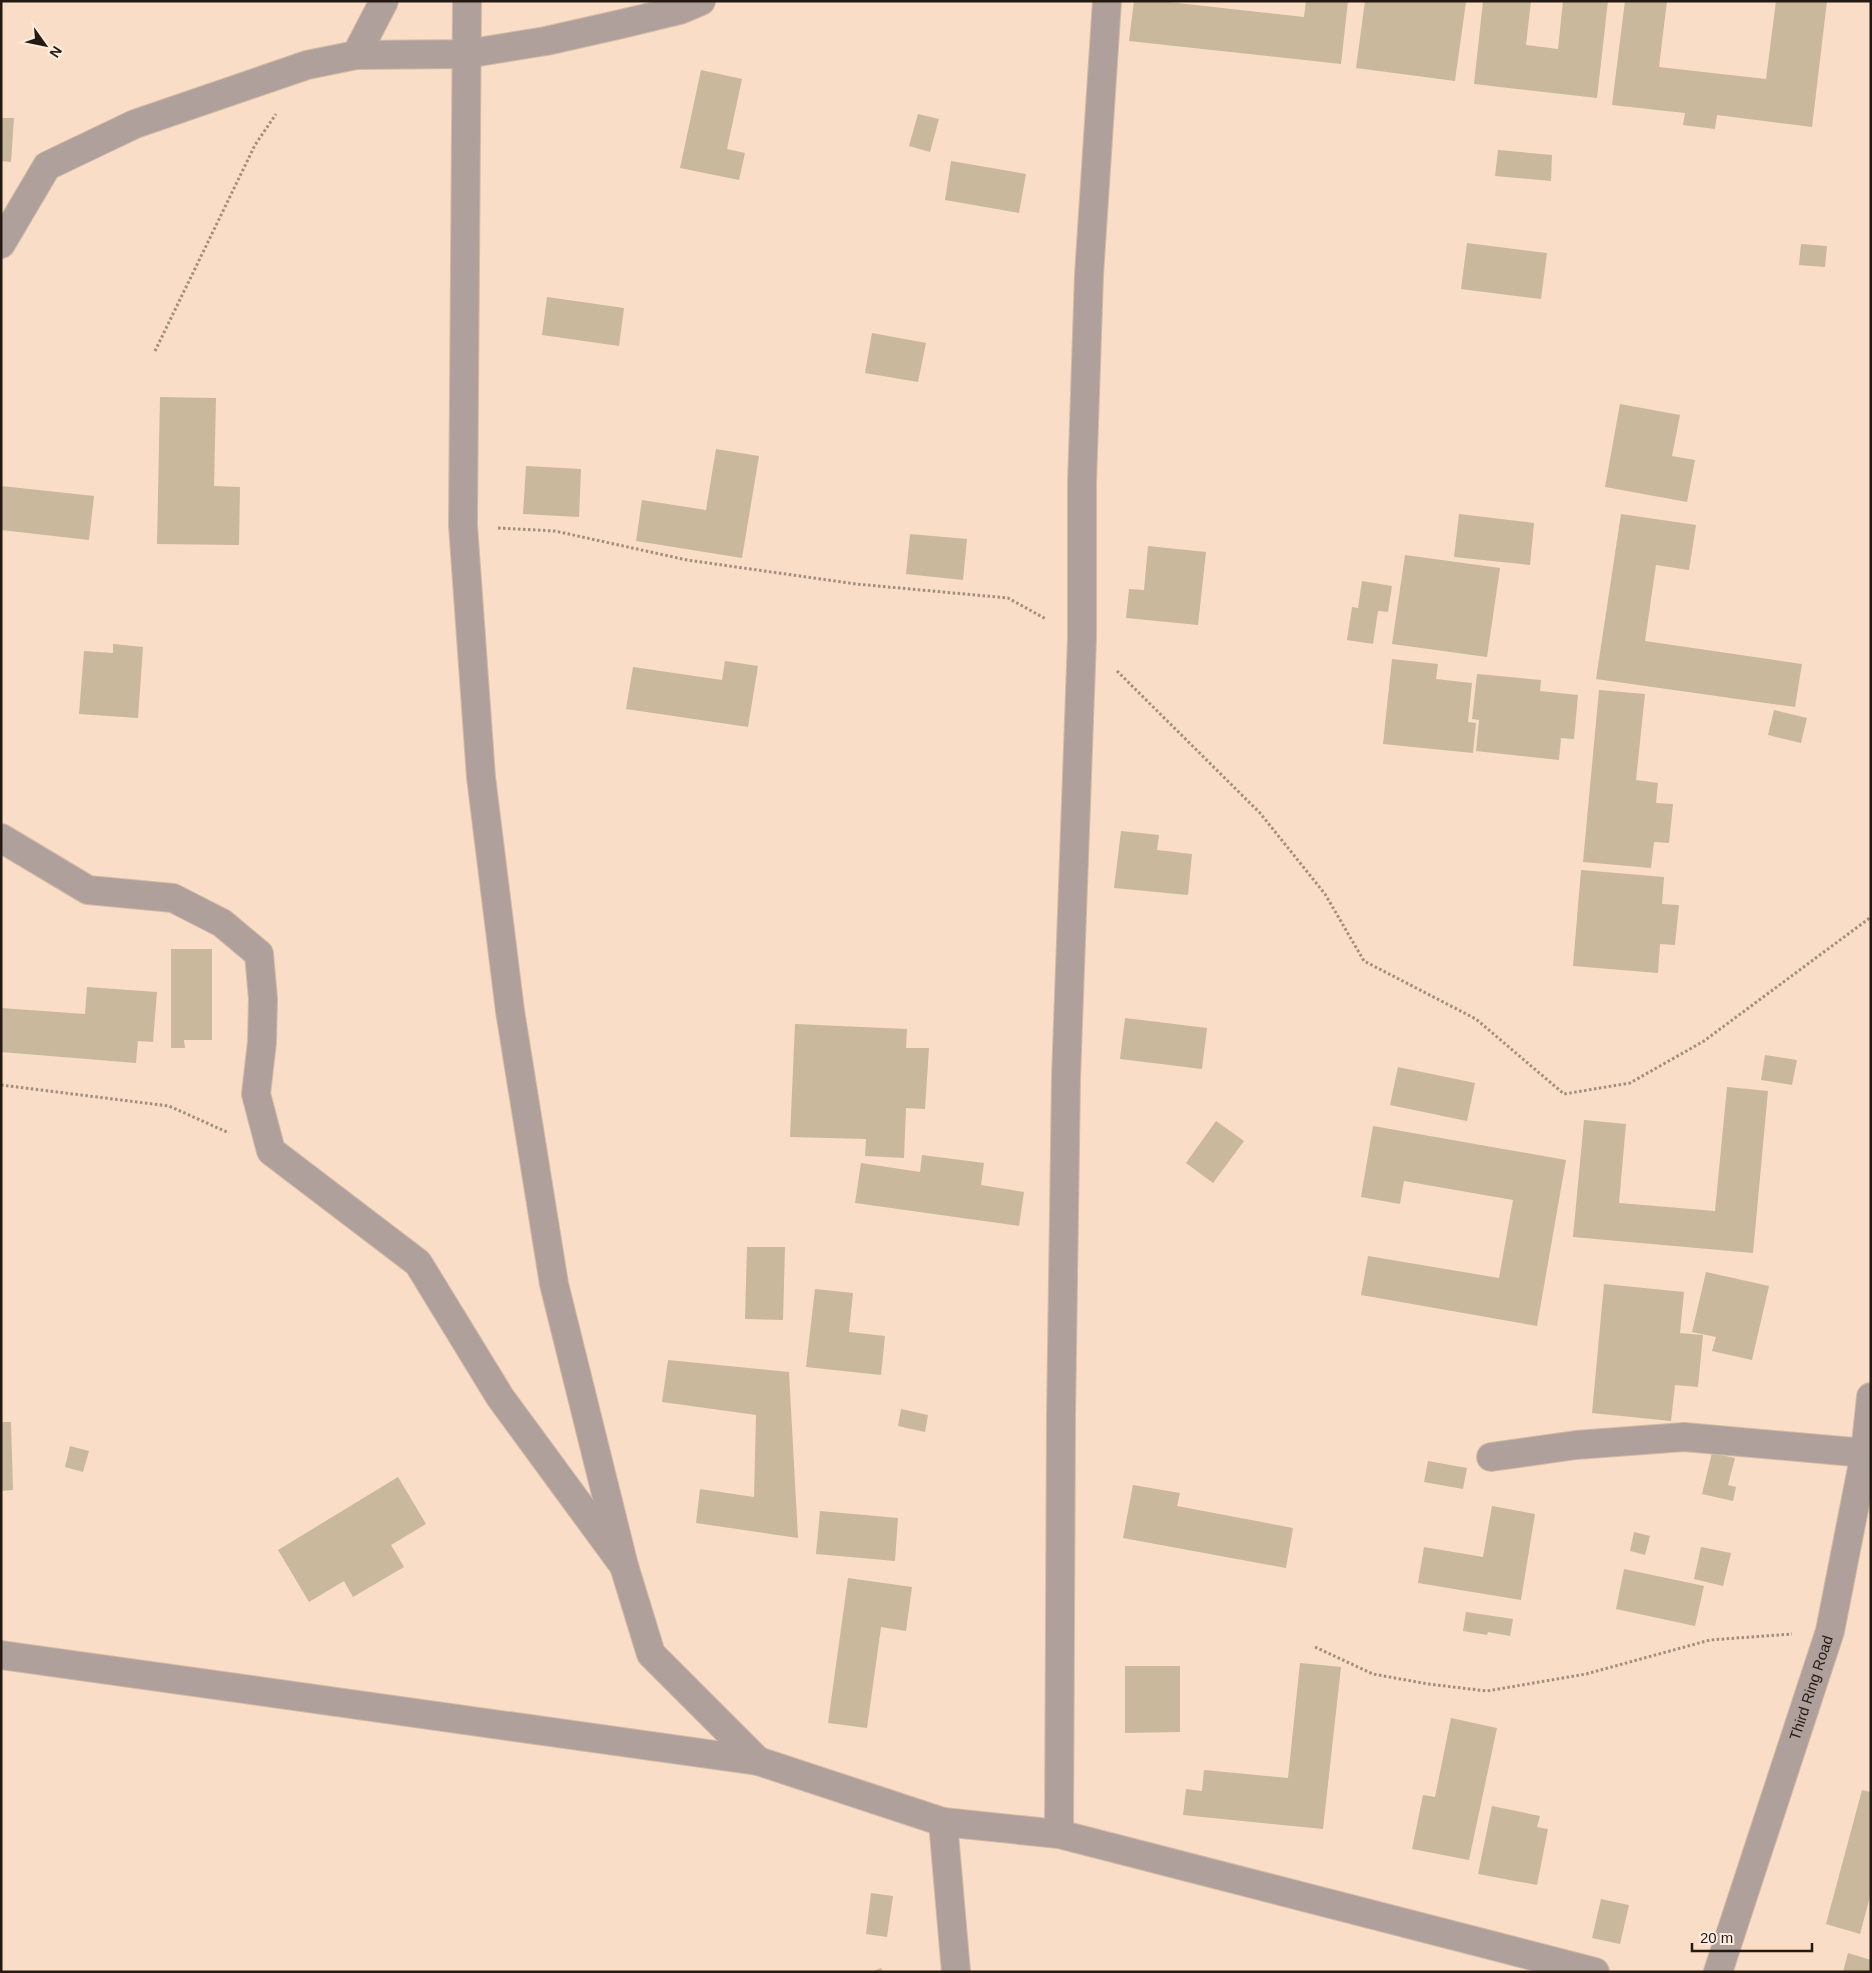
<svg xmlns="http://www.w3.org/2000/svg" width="1872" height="1973" viewBox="0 0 1872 1973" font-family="Helvetica,sans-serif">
  <rect width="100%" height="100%" fill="#f9ddc6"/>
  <path fill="#c9b89b" d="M1134,1H1159L1304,17L1306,1H1348L1341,64L1129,41Z
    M1365,1L1466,2L1455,81L1356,68Z
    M1483,1H1531L1526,45L1558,49L1563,1H1608L1597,98L1474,84Z
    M1625,1H1667L1659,67L1766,79L1776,1H1827L1812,127L1717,115L1715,129L1683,125L1685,113L1612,105Z
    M701,70L742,79L727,149L745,153L739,180L680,168Z
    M918,114L939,119L930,152L909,146Z
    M1,118H14L11,162L1,161Z
    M1498,150L1552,155L1551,181L1495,176Z
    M951,161L1026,174L1019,213L945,200Z
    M1467,243L1547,253L1541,299L1461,289Z
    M1801,244L1827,246L1825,267L1799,265Z
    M547,297L624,308L619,346L542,335Z
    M872,333L926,343L918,382L865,373Z
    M160,397L216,398L214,486L240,487L239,545L157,544Z
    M1620,404L1680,415L1672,456L1695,460L1687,502L1605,487Z
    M716,449L759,456L742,558L636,541L642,500L706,510Z
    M526,466L581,469L579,517L523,514Z
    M1,486L94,496L89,540L1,530Z
    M1459,514L1534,523L1530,565L1454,557Z
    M1621,514L1696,525L1689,570L1656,565L1645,641L1802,664L1795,707L1596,679Z
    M910,534L967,539L963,580L906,574Z
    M1148,546L1206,552L1198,625L1126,618L1129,589L1144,590Z
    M1405,555L1500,568L1487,657L1392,644Z
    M1362,581L1392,586L1388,612L1378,611L1373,644L1347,640L1352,607L1358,608Z
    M113,644L143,647L138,718L79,714L84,651L113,653Z
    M1392,659L1438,664L1436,679L1472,683L1468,722L1476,723L1473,753L1383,744Z
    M725,661L758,666L748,727L626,709L633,667L722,680Z
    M1477,674L1541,680L1540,691L1578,695L1574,739L1561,738L1559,760L1476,751L1479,720L1472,719Z
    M1599,690L1645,694L1636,780L1658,783L1656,803L1673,804L1669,843L1654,842L1651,868L1583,862Z
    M1774,710L1807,718L1801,743L1768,735Z
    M1121,831L1159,835L1157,850L1192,854L1188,895L1114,888Z
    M1581,870L1664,877L1662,904L1679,905L1675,945L1660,944L1658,973L1573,966Z
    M171,949H212V1040H184L185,1048H171Z
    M87,987L157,992L153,1042L138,1041L136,1063L1,1052V1008L85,1014Z
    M1125,1018L1207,1028L1202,1069L1120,1059Z
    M795,1024L907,1029L906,1048H929L925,1109L906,1108L904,1158L865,1156L866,1139L790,1137Z
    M1765,1055L1797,1060L1792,1085L1761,1080Z
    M1398,1067L1475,1083L1467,1121L1390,1105Z
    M1727,1087L1768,1091L1753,1253L1573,1237L1584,1120L1626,1124L1619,1203L1715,1211Z
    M1216,1121L1244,1141L1213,1183L1186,1163Z
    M1373,1126L1566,1160L1537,1326L1361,1295L1368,1256L1499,1278L1513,1200L1404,1181L1400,1204L1361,1197Z
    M922,1155L984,1163L981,1185L1024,1192L1019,1226L855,1203L861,1163L920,1172Z
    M747,1247H785L783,1320L745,1319Z
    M1706,1272L1769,1286L1752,1360L1712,1351L1716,1337L1692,1332Z
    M1604,1284L1684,1292L1680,1333L1703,1335L1698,1387L1675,1385L1671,1421L1592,1413Z
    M815,1289L853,1293L849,1332L885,1336L881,1375L806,1367Z
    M668,1360L789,1372L798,1538L696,1523L700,1489L754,1497L756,1415L662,1402Z
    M901,1409L928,1415L925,1432L898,1426Z
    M1,1422H11L13,1490L1,1491Z
    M70,1446L89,1451L83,1472L65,1467Z
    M1712,1453L1735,1458L1728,1485L1736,1487L1733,1501L1702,1494Z
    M1428,1461L1467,1468L1463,1489L1424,1482Z
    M398,1477L426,1524L391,1545L404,1567L353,1597L344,1581L309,1602L278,1550Z
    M1133,1485L1180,1493L1177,1506L1293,1528L1286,1568L1123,1538Z
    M1492,1506L1535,1514L1521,1600L1418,1583L1424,1547L1483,1557Z
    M820,1511L898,1518L895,1561L816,1554Z
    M1634,1532L1650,1536L1645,1555L1630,1551Z
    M1701,1547L1731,1553L1723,1586L1694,1579Z
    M1624,1569L1704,1586L1695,1626L1616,1609Z
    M848,1578L912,1587L906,1631L881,1627L867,1728L828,1723Z
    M1466,1612L1513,1619L1510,1636L1488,1632L1487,1635L1463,1631Z
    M1300,1663L1341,1667L1323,1829L1183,1815L1186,1789L1202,1791L1204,1770L1288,1778Z
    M1125,1666H1180V1732L1125,1733Z
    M1451,1718L1497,1728L1469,1860L1412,1849L1423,1795L1435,1797Z
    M1862,1790L1871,1792V1893L1860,1934L1826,1924Z
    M1492,1806L1540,1816L1537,1827L1548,1829L1537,1885L1478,1874Z
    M871,1893L893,1896L887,1937L866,1934Z
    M1601,1899L1629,1905L1620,1944L1592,1938Z
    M1848,1953L1871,1960V1972H1843Z
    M881,1968L883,1972H871Z"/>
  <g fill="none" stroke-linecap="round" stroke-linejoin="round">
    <g stroke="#d3baa6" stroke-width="30">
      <g id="minor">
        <path d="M467,1L463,525L481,777L510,1011L554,1284L624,1566"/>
        <path d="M356,55L466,54L546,41L617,25L680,10L701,1"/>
        <path d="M1,244L47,166L135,124L307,65L356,55L384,1"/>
        <path d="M1,838L88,890L173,898L222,923L259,954L263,999L262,1042L256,1094L271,1151L418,1263L500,1397L624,1566L651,1654L758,1761"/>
        <path d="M1491,1457L1576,1445L1684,1437L1865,1453L1871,1458"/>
        <path d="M1,1655L758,1761L943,1822L1059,1834L1595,1972"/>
        <path d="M943,1822L956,1972"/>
        <path d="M1059,1834L1061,1417L1066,1078L1082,638V483L1089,275L1107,1"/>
        <path id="s1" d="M1718,1972L1830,1631L1865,1453L1871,1397"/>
      </g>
    </g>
    <path stroke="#a28e7d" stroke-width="3" stroke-dasharray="2.5 2.5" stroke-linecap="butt" d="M155,351L255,145L276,114
      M498,528L555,531L687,560L856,584L1008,598L1046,619
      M1117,671L1260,813L1325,894L1364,961L1476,1019L1564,1094L1630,1083L1704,1041L1871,917
      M1,1085L169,1106L229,1133
      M1315,1647L1373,1674L1428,1684L1487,1691L1586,1674L1710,1640L1792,1634"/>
    <use href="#minor" stroke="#afa09b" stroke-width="28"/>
  </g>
  <g text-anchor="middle" stroke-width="5" stroke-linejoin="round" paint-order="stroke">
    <g font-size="15" fill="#241a12" stroke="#feeddf">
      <text dy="5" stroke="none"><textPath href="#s1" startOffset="299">Third Ring Road</textPath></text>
    </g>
  </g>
  <rect width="1872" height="1973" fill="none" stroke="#241a12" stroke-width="5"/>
  <g transform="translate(45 45) rotate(123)" stroke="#feeddf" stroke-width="4" paint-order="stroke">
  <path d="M0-4L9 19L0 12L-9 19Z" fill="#241a12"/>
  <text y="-8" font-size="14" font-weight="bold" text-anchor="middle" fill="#241a12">N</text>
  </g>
  <path d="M1692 1943v8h120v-8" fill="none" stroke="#241a12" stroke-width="2.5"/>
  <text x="1700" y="1943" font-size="15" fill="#241a12" stroke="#feeddf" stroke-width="4" paint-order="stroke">20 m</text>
</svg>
